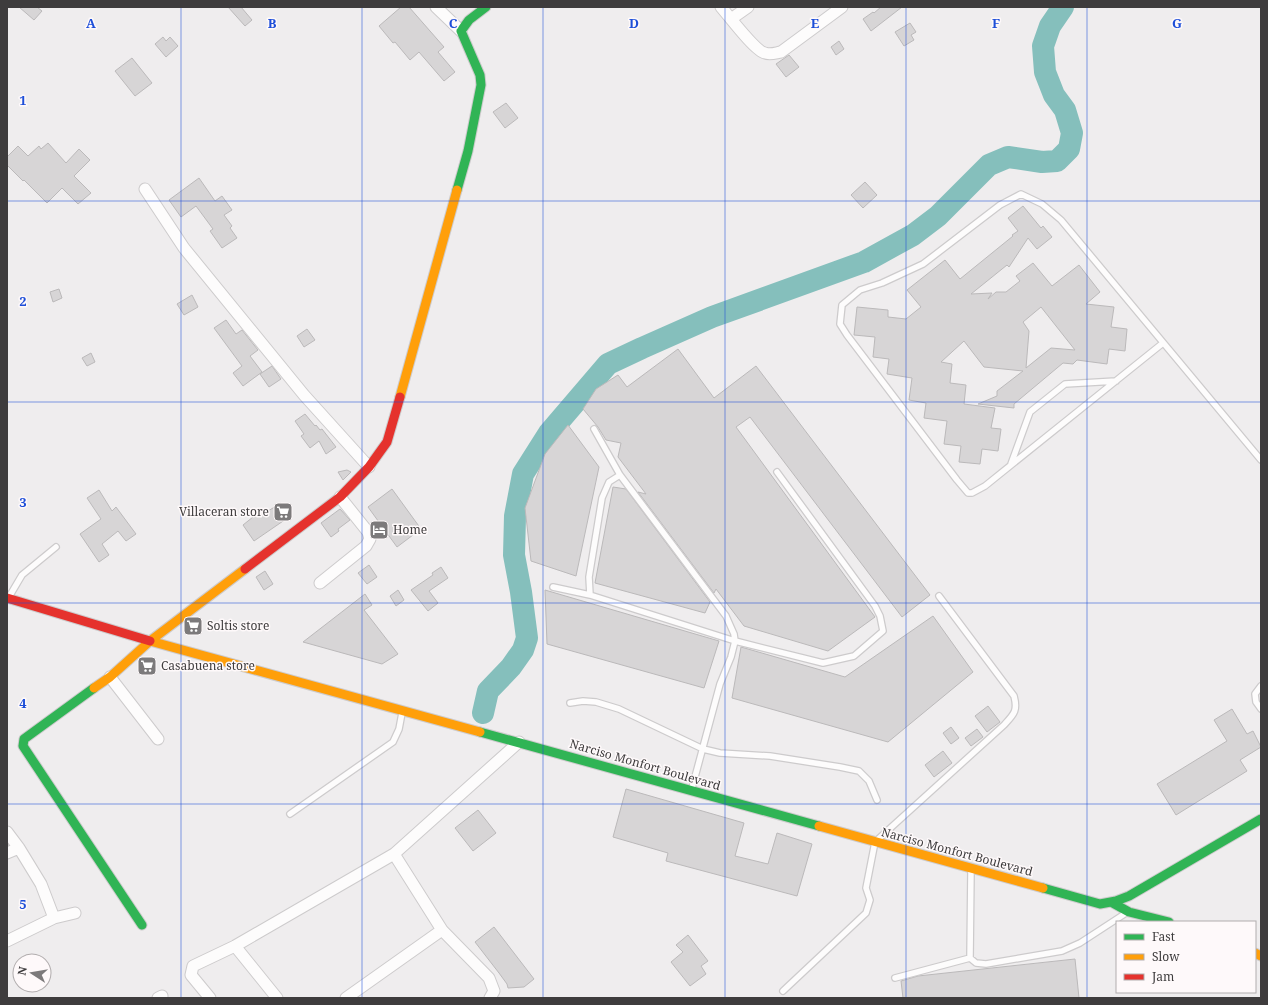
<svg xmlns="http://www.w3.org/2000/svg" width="1268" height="1005" viewBox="0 0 1268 1005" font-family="'Noto Serif',serif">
  <rect width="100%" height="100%" fill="#efedee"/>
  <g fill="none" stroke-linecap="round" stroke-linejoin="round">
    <path stroke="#85bfbc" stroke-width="22" d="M483,713L488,691L511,667L523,650L527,638L521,592L514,555L515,516L523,474L549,433L608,364L642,348L712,317L864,262L913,235L938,216L989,165L1008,157L1042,162L1057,161L1069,149L1072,133L1065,110L1054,95L1045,72L1043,46L1050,26L1063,7"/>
  </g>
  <path fill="#d7d5d6" stroke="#bbb9ba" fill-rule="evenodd" d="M19,7H37L42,11L34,20Z
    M228,7H241L252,20L245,26Z
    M401,7H409L444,47L438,52L455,72L444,81L419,52L410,60L395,42L393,43L379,26Z
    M881,7H902L871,31L863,19L873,12L874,13Z
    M910,23L916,32L911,35L914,40L904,46L895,32Z
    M163,37L166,41L170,37L178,46L166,57L155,44Z
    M839,41L844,49L836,55L831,47Z
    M789,55L799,67L786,77L776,64Z
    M132,58L152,83L135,96L115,71Z
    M506,103L518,118L505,128L493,112Z
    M48,143L66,163L79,149L90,160L74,176L91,193L78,204L62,188L47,203L24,180L23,181L7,165V157L18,146L28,156L39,146L41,149Z
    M199,178L215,201L222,196L232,210L224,215L232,226L230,228L237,238L222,248L210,231L213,229L196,206L181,217L169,200Z
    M865,182L877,195L863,208L851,195Z
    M1023,206L1041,228L1043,226L1052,237L1037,249L1028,238L1009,267L1007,265L971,294L992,293L988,299L996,292H1006L1020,281L1016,276L1033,263L1052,286L1079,265L1100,292L1086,304L1114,307L1111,327L1127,329L1125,351L1109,349L1107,364L1077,360L1073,364L1063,363L1014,404V408L978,404L997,396V391L1023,371L984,367L964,341L941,362L952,364L950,383L966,385L964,404L995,408L991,428L1001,429L998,451L982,449L980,464L959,462L961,446L944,444L947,421L924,418L926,403L909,400L912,378L887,374L889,359L873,357L875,337L854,335L857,307L888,310V317L906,319L921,307L907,290L945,260L960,279L1013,236L1012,235L1018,231L1008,218ZM1041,307L1075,350L1051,348L1026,368L1029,331L1023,322Z
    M59,289L62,298L53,302L50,292Z
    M192,295L198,307L184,315L177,304Z
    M226,320L236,334L242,330L258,350L250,356L262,372L243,386L233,373L242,366L214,328Z
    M307,329L315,340L304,347L297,336Z
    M678,349L714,398L756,366L930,595L902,617L750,417L736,427L875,617L828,651L744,626L716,589L714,593L638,492L646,494L618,457L621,443L606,440L598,427L583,409L596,389L618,375L627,387Z
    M91,353L95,362L87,366L82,358Z
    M272,366L281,379L269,387L260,374Z
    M305,414L315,426L316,425L320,430L322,429L336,447L326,454L319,441L310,448L301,436L304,434L295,421Z
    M568,425L599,467L576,576L531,561L525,508L545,454Z
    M347,470L351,472L343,480L338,472Z
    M613,487L626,489L710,602L705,613L595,583Z
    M392,489L421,529L397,547L368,507Z
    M99,490L112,511L116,507L136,534L126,541L118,531L102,544L109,555L99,562L80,534L101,519L87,498Z
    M281,503L289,517L254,541L243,525L258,513L260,516Z
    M340,509L350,520L338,529L339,531L331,537L321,523Z
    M369,565L377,577L367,584L358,573Z
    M441,567L448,578L429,591L438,603L428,611L411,590L433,575L432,573Z
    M265,571L273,584L264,590L256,577Z
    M398,590L404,600L396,606L390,596Z
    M545,590L719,641L704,688L547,644Z
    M365,594L372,605L364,610L398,654L382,664L303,642Z
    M933,616L973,672L888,742L732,698L741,647L845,677Z
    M988,706L1000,722L987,732L975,716Z
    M1232,709L1247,734L1253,731L1261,747L1240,760L1247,771L1176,815L1157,784L1227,741L1214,720Z
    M951,727L959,738L951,744L943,733Z
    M977,729L983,737L971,746L965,738Z
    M943,751L952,763L934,777L925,765Z
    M626,789L744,823L735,856L768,864L777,833L812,844L797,896L666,861L668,853L613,837Z
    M478,810L496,833L473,851L455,828Z
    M494,927L534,979L524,987L508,988L507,984L499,973L475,942Z
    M688,935L708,961L701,966L706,974L690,986L671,962L683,952L676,945Z
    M1075,959L1079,998H903L901,981L918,976Z"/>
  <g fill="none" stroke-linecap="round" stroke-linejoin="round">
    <g stroke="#cdcbcc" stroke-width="8">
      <path id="lane" d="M1163,343L985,486L972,493H968L957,480L847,335L840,324L842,305L860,290L882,283L923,264L1000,205L1021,194L1042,204L1061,220L1261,460
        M594,429L620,475L726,616L734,634L735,641L731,657L720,684L692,788
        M1011,464L1030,412L1065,384L1116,381
        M553,587L590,595L735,641L823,663L854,656L883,631L880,616L875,606L777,472
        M590,595L589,577L602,498L609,482L620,475
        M9,597L22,575L56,547
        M1261,686L1255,694L1256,702L1261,709
        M570,703L583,701L596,702L619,709L703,749L720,753L770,756L840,767L859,771L869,781L877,800
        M290,814L393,742L399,729L402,713
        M971,870L970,958L976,963L986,964L1062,951L1080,943L1126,913
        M895,978L970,958
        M783,991L866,913L870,900L866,888L875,842L1004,725C1014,714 1018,711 1014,696L939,596"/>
    </g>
    <g stroke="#cdcbcc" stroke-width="13">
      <path id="street" d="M436,7L461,31
        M721,7C729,16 755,51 765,53C770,55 775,53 781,52L842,7
        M731,19L748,7
        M145,189L184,248L304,395L369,467
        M320,583L366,546L370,539L368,532L340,497
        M110,677L158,739
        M7,832L19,848L41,884L54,918
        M7,853L19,848
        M394,854L442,930L489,978L494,991L490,998
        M7,941L54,918L75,913
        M235,946L277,998
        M158,998L162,996
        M210,998L191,975L193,966L235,946L394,854L519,742
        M346,998L442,930"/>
    </g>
    <g stroke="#cdcbcc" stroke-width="11">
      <path id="fast" d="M457,190L468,151L481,85L480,75L461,31L469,20L486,7
        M94,688L24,739L23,746L142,925
        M480,732L819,826
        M1043,888L1100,904L1116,901L1129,896L1261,819
        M1111,902L1129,912L1169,922"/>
    </g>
    <g stroke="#cdcbcc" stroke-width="11">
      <path id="slow" d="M400,397L457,190
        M150,641L480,732
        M94,688L110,677L150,641L245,569
        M819,826L1043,888
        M1255,953L1261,956"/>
    </g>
    <g stroke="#cdcbcc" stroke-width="11">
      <path id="jam" d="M245,569L340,497L369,467L387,442L400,397
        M7,598L150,641"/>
    </g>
    <use href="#lane" stroke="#fdfcfc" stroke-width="5.5"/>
    <use href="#street" stroke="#fdfcfc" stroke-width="11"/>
    <use href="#fast" stroke="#30b455" stroke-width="9"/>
    <use href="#slow" stroke="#ff9f0a" stroke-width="9"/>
    <use href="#jam" stroke="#e5322d" stroke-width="9"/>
  </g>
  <path fill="none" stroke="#1d4ed8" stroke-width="1" stroke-opacity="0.55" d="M181,7V998M362,7V998M543,7V998M725,7V998M906,7V998M1087,7V998M7,201H1261M7,402H1261M7,603H1261M7,804H1261"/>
  <defs>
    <g id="supermarket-square" transform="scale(1)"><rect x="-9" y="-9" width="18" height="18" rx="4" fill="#7c7a7b" stroke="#fef9fa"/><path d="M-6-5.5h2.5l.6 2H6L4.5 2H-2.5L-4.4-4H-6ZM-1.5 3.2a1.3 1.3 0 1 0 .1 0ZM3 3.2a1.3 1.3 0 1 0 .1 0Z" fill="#fff"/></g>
    <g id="hotel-square" transform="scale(1)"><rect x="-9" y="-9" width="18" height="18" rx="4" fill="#7c7a7b" stroke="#fef9fa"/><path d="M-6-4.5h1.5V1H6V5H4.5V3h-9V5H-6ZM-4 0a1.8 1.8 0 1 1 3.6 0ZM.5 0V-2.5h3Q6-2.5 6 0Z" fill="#fff"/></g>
  </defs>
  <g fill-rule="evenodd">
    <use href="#supermarket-square" x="283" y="512"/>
    <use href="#hotel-square" x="379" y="530"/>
    <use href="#supermarket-square" x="193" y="626"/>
    <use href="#supermarket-square" x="147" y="666"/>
  </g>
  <g text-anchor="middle" stroke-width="3" stroke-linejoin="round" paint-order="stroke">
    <g font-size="12" fill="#3e3c3d" stroke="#fef9fa" text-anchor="start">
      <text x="269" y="516" text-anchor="end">Villaceran store</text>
      <text x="393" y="534">Home</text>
      <text x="207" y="630">Soltis store</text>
      <text x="161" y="670">Casabuena store</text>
    </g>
    <g font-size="12" fill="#3e3c3d" stroke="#fef9fa">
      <text transform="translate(645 765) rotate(16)" y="4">Narciso Monfort Boulevard</text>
      <text transform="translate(957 852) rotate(15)" y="4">Narciso Monfort Boulevard</text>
    </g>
  </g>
  <g font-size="13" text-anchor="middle" font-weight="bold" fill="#1d4ed8" stroke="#fef9fa" stroke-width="3" stroke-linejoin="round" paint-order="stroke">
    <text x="91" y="28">A</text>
    <text x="272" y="28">B</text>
    <text x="453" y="28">C</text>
    <text x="634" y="28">D</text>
    <text x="815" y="28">E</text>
    <text x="996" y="28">F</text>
    <text x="1177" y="28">G</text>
    <text x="23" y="105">1</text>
    <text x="23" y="306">2</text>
    <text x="23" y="507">3</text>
    <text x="23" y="708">4</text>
    <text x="23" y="909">5</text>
  </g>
  <rect width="1268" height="1005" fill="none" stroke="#3e3c3d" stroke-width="16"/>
  <rect x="1116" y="921" width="140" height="72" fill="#fef9fa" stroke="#b1adae"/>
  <rect x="1124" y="934" width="20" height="6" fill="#30b455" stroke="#b1adae"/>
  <text x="1152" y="941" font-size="12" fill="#3e3c3d">Fast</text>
  <rect x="1124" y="954" width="20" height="6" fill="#ff9f0a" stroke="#b1adae"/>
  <text x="1152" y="961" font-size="12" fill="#3e3c3d">Slow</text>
  <rect x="1124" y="974" width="20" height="6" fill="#e5322d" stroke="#b1adae"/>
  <text x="1152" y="981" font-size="12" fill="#3e3c3d">Jam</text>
  <g transform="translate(32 973) rotate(282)"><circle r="19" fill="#fef9fa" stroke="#b1adae"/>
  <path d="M0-3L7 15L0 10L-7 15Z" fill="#7c7a7b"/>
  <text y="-6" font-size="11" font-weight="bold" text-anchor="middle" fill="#3e3c3d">N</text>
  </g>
</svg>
